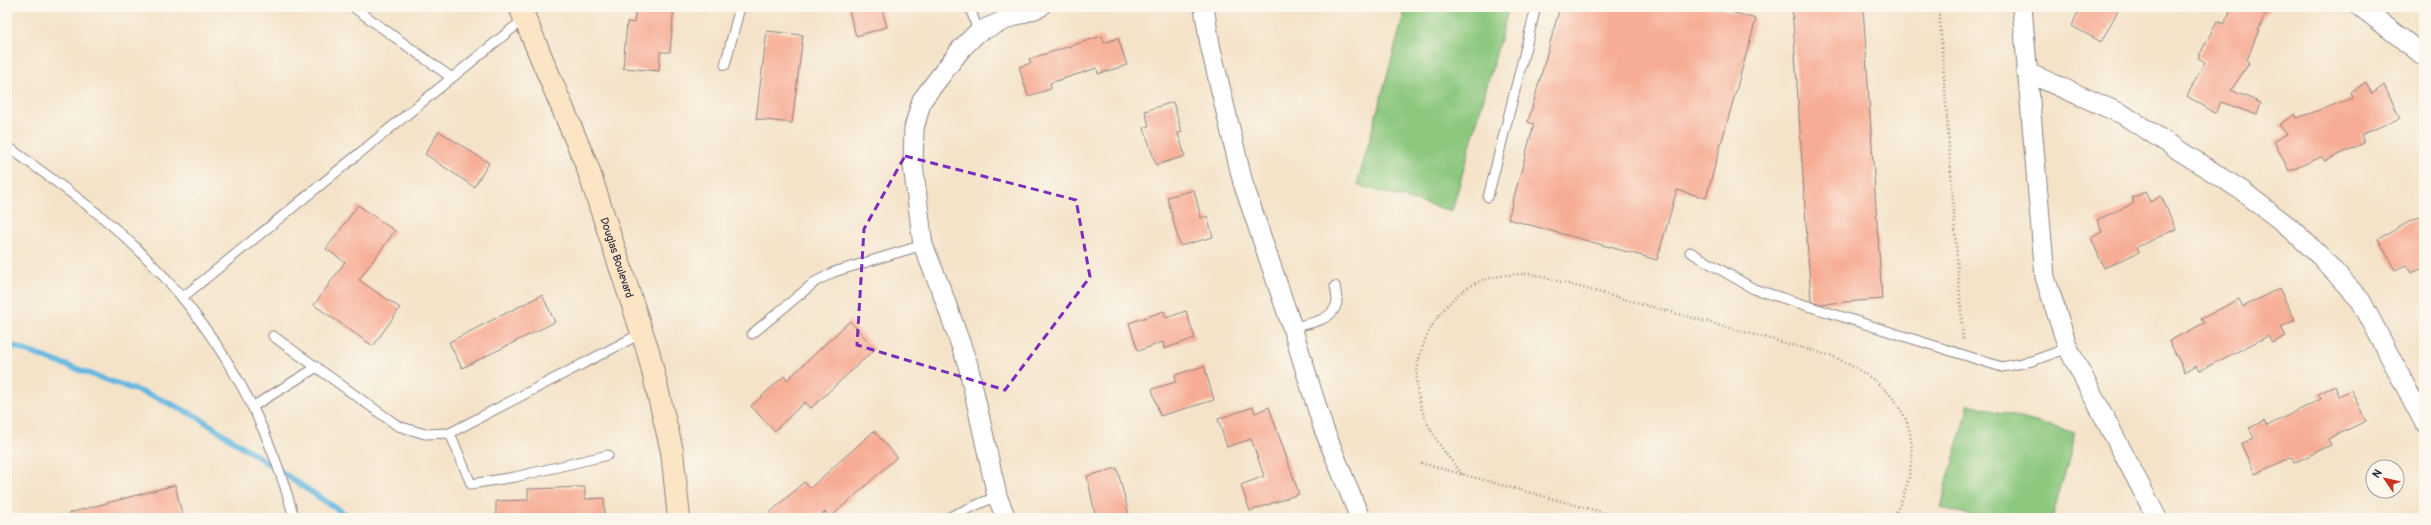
<svg xmlns="http://www.w3.org/2000/svg" width="2431" height="525" viewBox="0 0 2431 525" font-family="Pangolin,sans-serif">
  <rect width="100%" height="100%" fill="#fbf7ec"/>
  <filter id="ink" filterUnits="userSpaceOnUse"><feTurbulence type="fractalNoise" baseFrequency=".025" numOctaves="2"/><feDisplacementMap in="SourceGraphic" scale="8" xChannelSelector="R" yChannelSelector="G"/><feConvolveMatrix kernelMatrix="1 2 1 2 8 2 1 2 1" color-interpolation-filters="sRGB"/></filter>
  <filter id="wash" filterUnits="userSpaceOnUse"><feTurbulence type="fractalNoise" baseFrequency=".012" numOctaves="4" result="noise"/><feDisplacementMap in="SourceGraphic" scale="16" xChannelSelector="R" yChannelSelector="G"/><feGaussianBlur stdDeviation="0.9" result="paint"/><feColorMatrix in="noise" values="0 0 0 0 0 0 0 0 0 0 0 0 0 0 0 0 0 1.4 0 .05"/><feComposite in="paint" operator="in"/></filter>
  <g filter="url(#wash)">
    <rect width="100%" height="100%" fill="#f4e3c9"/>
    <path fill="#8bc77d" stroke="#56745c" d="M1406,7H1509L1452,211L1357,185Z
      M1969,404L2076,433L2052,518H1979L1940,507Z"/>
    <g fill="none" stroke-linecap="round" stroke-linejoin="round">
      <path stroke="#65b7e0" stroke-width="6" d="M7,344L158,398L196,416L351,518"/>
    </g>
    <g id="blocks">
      <path fill="#f7ad95" d="M636,7H674L670,52H660L659,71L623,68L627,22L634,23Z
        M848,7H881L887,27L856,36Z
        M1560,7H1714L1756,19L1706,198L1677,190L1657,260L1508,219L1534,124L1528,122Z
        M1792,7H1863L1882,299L1821,304L1811,301Z
        M2080,7H2120L2101,42L2072,26Z
        M2232,7H2271L2263,19L2247,60L2250,62L2231,90L2261,103L2257,115L2221,102L2215,113L2187,96L2205,62L2198,58L2217,21L2224,24Z
        M767,31L803,35L792,123L756,119Z
        M1102,36L1104,43L1118,38L1127,65L1098,74L1097,68L1050,83L1051,89L1028,96L1019,67L1031,63L1029,59Z
        M2366,82L2372,94L2384,85L2400,118L2361,135L2364,143L2325,161L2321,157L2289,171L2274,141L2287,134L2279,125L2295,114L2297,118L2353,98L2351,92Z
        M1173,102L1182,132L1178,133L1185,156L1156,165L1144,128L1149,126L1145,111Z
        M439,131L489,163L474,187L425,154Z
        M1194,190L1201,218L1207,216L1213,237L1180,246L1167,197Z
        M2145,192L2150,202L2161,196L2176,229L2137,247L2139,252L2104,268L2091,238L2102,232L2097,220L2134,203L2132,198Z
        M358,205L395,231L359,280L400,308L373,346L314,305L345,262L326,249Z
        M2424,214V268L2411,273L2406,265L2395,270L2378,239Z
        M2279,288L2295,320L2281,327L2286,336L2272,343L2268,336L2199,371L2196,366L2185,372L2169,341L2204,323L2201,319L2239,299L2243,307Z
        M542,295L555,322L462,368L449,342Z
        M1164,311L1166,318L1186,311L1195,338L1164,349L1163,342L1138,351L1129,323Z
        M850,321L875,349L811,408L805,402L774,431L751,406L784,376L787,380Z
        M1204,366L1214,400L1160,416L1152,389L1176,382L1175,375Z
        M2335,386L2339,396L2351,390L2366,421L2328,439L2331,445L2294,463L2292,457L2255,474L2241,444L2254,438L2249,428L2264,421L2267,426L2321,399L2318,394Z
        M1253,407L1255,413L1269,407L1299,494L1250,511L1241,485L1264,476L1251,439L1227,447L1218,419Z
        M874,431L897,457L830,518L825,512L818,518H764L804,482L810,488Z
        M1117,468L1130,518H1096L1087,476Z
        M175,485L183,518H69V513Z
        M585,487V499L604,498L605,518H496V501L528,500V489Z"/>
    </g>
  </g>
  <g filter="url(#ink)">
    <use href="#blocks" fill-opacity="0" stroke="#8b8282" stroke-width="1"/>
    <g fill="none" stroke-linecap="round" stroke-linejoin="round">
      <g stroke="#8b8282" stroke-width="11">
        <path id="lane" d="M353,7L452,78
          M970,7L978,32
          M725,65L740,7
          M7,146C37,168 68,190 97,213C194,292 262,397 294,518
          M1488,197L1536,7
          M1690,252L1754,289L2002,367L2032,361L2068,348
          M183,297L524,19
          M1292,327C1307,324 1334,321 1337,302C1337,297 1336,291 1335,286
          M752,334L815,282L834,272L923,245
          M273,336L398,426L425,434L450,433L642,333
          M252,407L317,367
          M450,433L471,484L515,477L608,455
          M947,518L997,496"/>
      </g>
      <g stroke="#8b8282" stroke-width="21">
        <path id="street" d="M1204,7L1210,45L1243,183L1292,327L1323,427L1360,518
          M2022,7L2045,277L2068,348L2157,518
          M2361,7L2424,56
          M2026,72L2122,114L2241,190L2289,227L2320,256L2361,301L2424,422
          M1006,518L997,496L968,365L942,292L923,245L913,165L914,128L922,100L961,49L978,32L1014,16L1040,7"/>
      </g>
      <g stroke="#8b8282" stroke-width="24">
        <g id="secondary">
          <path id="s1" d="M520,7L587,166L648,351L672,451L679,518"/>
        </g>
      </g>
      <path stroke="#8b8282" stroke-width="2.5" stroke-dasharray="1 3" stroke-linecap="butt" d="M1939,7L1963,340
        M1421,463L1623,518
        M1462,474C1443,451 1424,426 1418,395C1410,356 1436,306 1470,286C1489,275 1511,274 1532,274L1832,356C1855,367 1878,379 1894,400C1922,433 1913,484 1893,518"/>
      <use href="#lane" stroke="#fff" stroke-width="9"/>
      <use href="#street" stroke="#fff" stroke-width="19"/>
      <use href="#secondary" stroke="#fce5c4" stroke-width="22"/>
    </g>
  </g>
  <path fill="none" stroke="#7b2cbf" stroke-width="3" stroke-dasharray="8 5" stroke-linejoin="round" d="M905,156L1076,200L1090,277L1005,390L857,345L864,229Z"/>
  <g text-anchor="middle" stroke-width="3" stroke-linejoin="round" paint-order="stroke">
    <g font-size="11" fill="#22223b" stroke="#fbf7ec">
      <text dy="4" stroke="none"><textPath href="#s1" startOffset="269">Douglas Boulevard</textPath></text>
    </g>
  </g>
  <rect width="2431" height="525" fill="none" stroke="#fbf7ec" stroke-width="24"/>
  <g transform="translate(2385 479) rotate(304)"><circle r="19" fill="#fbf7ec" stroke="#a4a2a5"/>
  <path d="M0-3L7 15L0 10L-7 15Z" fill="#c8321e"/>
  <text y="-6" font-size="11" font-weight="bold" text-anchor="middle" fill="#22223b">N</text>
  </g>
</svg>
